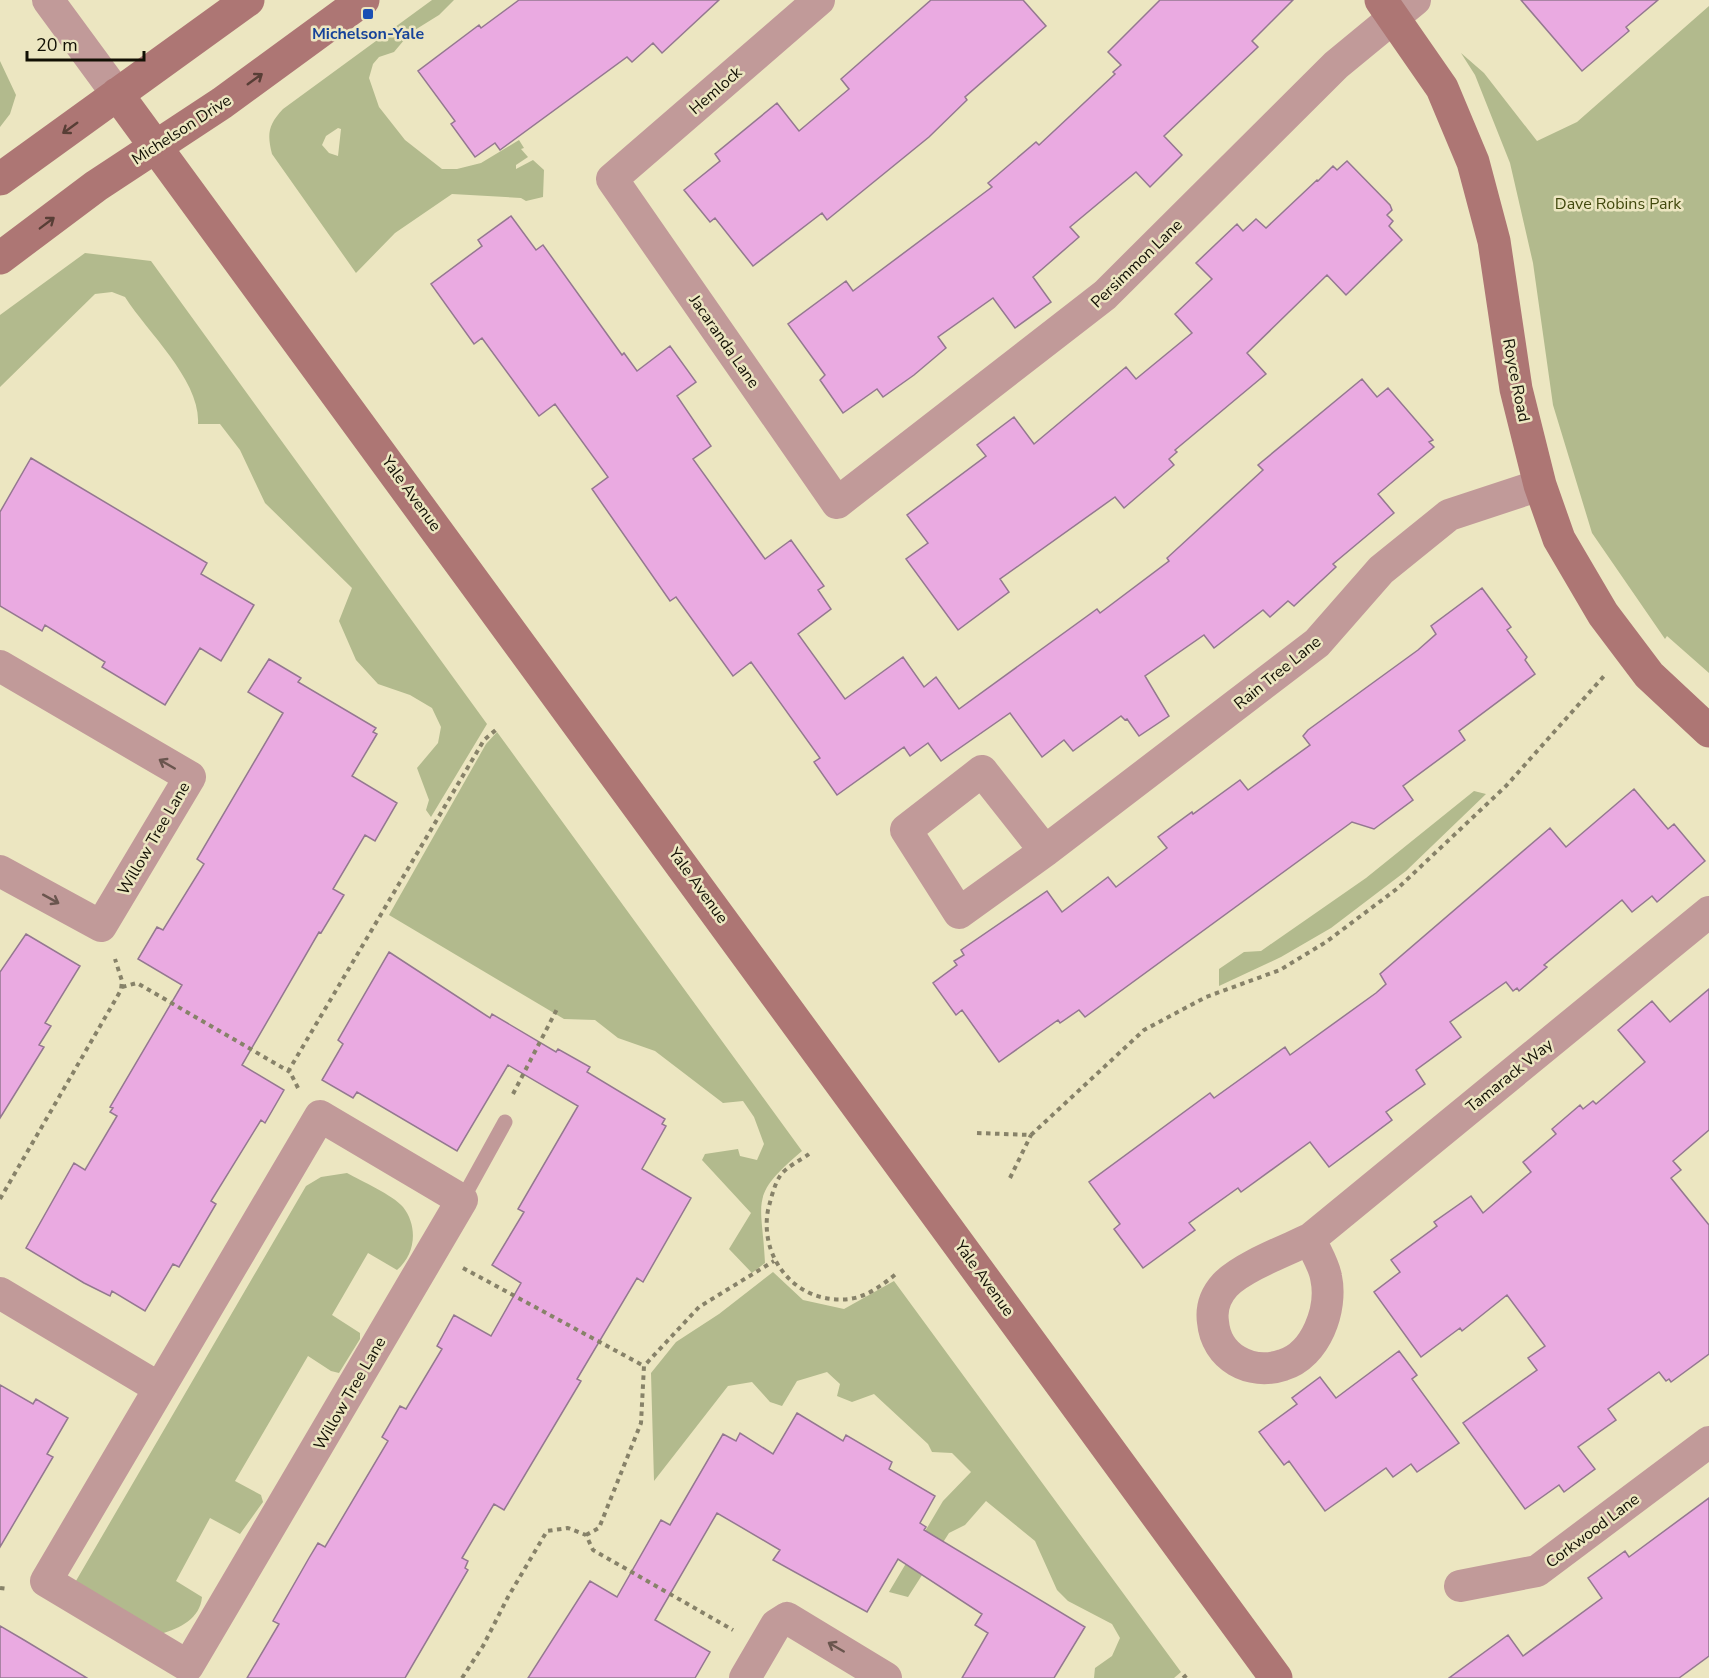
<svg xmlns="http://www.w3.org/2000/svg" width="1709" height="1678" viewBox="0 0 1709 1678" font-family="'Nunito Sans',sans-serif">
  <rect width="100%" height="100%" fill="#ece6c1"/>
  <path fill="#b2ba8d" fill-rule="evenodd" d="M432,0H454L439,15L410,33L394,52L379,57L373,64L369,78L379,107L405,140L442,169H457L481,163L519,140L524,148L521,149L528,157L516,165V169L533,160L544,170L543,197L526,201L521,198L452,194L395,233L356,273L272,154C267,134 268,125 283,109ZM338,128L341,129L338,156L329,153L322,145L326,136Z
    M1709,6V673L1667,636L1665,639L1592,533L1553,405L1533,263L1510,163L1475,75L1461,53L1484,73L1537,141L1577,122Z
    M0,61L16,95L10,114L0,127Z
    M85,253L151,261L487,724L431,817L426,810L429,800L417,768L438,743L441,727L432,708L410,695L378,684L356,660L339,621L352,588L265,503L240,450L220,424H198C201,381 148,333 125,297L112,292L95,294L0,387V315Z
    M497,732L802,1151C748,1197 762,1199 765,1263L752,1273L729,1249L751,1213L702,1160L705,1154L738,1149L740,1156L757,1160L764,1144L754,1117L743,1101L723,1103L655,1051L618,1038L595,1020L564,1019L389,915L486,744Z
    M1474,791L1486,794L1406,871L1331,928L1281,957L1219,986V969L1244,952L1261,951L1366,878Z
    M347,1173C361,1181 393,1195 403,1207C418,1226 416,1254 397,1270L368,1253L332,1315L360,1333V1339L339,1373L331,1371L308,1356L235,1481L261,1495L263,1502L240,1534L210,1518L176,1581L202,1597C200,1619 180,1628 161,1634L73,1586L306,1186L321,1177Z
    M773,1272L803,1300L844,1309L894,1281L1181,1672L1174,1678H1094L1095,1668L1112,1656L1120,1638L1112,1624L1068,1601L1057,1590L1035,1541L986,1501L965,1525L949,1533L908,1597L889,1592L943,1501L971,1472L952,1453L932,1452L928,1444L874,1394L852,1402L837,1396L840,1384L827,1372L797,1381L782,1406L770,1402L752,1382L728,1386L654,1481L651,1373L676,1342L719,1314Z"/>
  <path fill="#eaaae1" stroke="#947890" stroke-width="1.5" d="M519,0H719L662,53L653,43L632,62L627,57L500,150L495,143L475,157L451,124L455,121L418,71L479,25L481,28Z
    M931,0H1023L1046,26L965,97L967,100L929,137L827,220L822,213L753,266L715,218L710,222L684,190L720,161L715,154L777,103L799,131L849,89L841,79Z
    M1160,0H1293L1252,41L1258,47L1164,136L1182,155L1150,187L1136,172L1070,227L1079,237L1033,277L1051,302L1015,328L993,298L938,337L946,348L914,375L883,397L877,389L843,413L820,380L825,375L788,324L846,281L853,291L992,187L988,183L1036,142L1039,145L1115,74L1113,72L1121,65L1108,52Z
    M1521,0H1658L1626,27L1629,31L1582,71Z
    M1347,161L1390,205L1392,210L1387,215L1393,221L1389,226L1402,240L1346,295L1327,275L1247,353L1266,374L1175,450L1177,452L1169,459L1174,465L1124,508L1115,497L1000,579L1009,592L958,630L906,559L928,543L907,515L986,456L977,445L1014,417L1034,444L1126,367L1136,379L1192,333L1175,314L1212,279L1196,263L1237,224L1243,231L1256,219L1266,228L1317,180L1318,181L1333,166L1337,170Z
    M511,216L536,250L543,245L622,355L624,353L637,371L670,346L696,382L677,396L711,446L693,459L765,559L791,540L824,586L818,590L831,609L798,634L845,699L903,657L924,687L936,677L959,709L1097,609L1100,613L1169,561L1167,558L1263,470L1258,465L1362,379L1377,397L1388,388L1433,440L1429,442L1434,447L1378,494L1394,513L1333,564L1336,567L1294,606L1288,601L1270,617L1263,610L1214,648L1204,635L1145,676L1169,716L1139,736L1127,719L1125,720L1121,716L1073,751L1064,740L1042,757L1010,713L941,761L928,743L910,756L904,747L837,795L814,762L820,758L751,662L733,676L676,597L670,601L592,489L608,477L555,404L539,416L482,338L474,344L431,284L482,246L478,240Z
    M31,458L207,563L201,574L254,605L221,661L200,648L165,705L102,667L105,662L45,625L42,631L0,606V512Z
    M1482,588L1511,627L1507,630L1527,657L1525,660L1535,674L1459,731L1465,740L1403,786L1413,800L1374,829L1352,822L1085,1017L1079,1010L1060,1023L1058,1020L999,1062L962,1010L956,1015L933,983L957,965L954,961L964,955L961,950L1047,891L1062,912L1108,877L1116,887L1167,848L1158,837L1192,812L1193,814L1240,780L1248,790L1310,745L1303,736L1308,730L1418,650L1436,634L1431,626Z
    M269,659L301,678L298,682L376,728L373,732L377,734L352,776L397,803L375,841L365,835L333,889L344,895L321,933L319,932L242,1065L284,1090L265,1123L261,1120L211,1201L216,1204L179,1267L173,1264L145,1311L112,1291L110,1296L84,1283L26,1248L74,1163L85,1170L117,1116L110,1112L113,1108L110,1107L182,985L138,959L157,927L163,930L204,864L197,859L283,713L248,692Z
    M1634,789L1668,829L1674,824L1705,861L1657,902L1652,896L1632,912L1622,900L1544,965L1547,967L1519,991L1517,988L1513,991L1506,982L1450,1022L1461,1037L1416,1070L1425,1084L1386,1112L1392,1120L1329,1167L1310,1142L1241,1192L1238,1188L1189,1223L1195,1230L1143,1268L1114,1229L1120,1224L1089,1182L1210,1093L1214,1098L1285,1047L1290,1055L1376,993L1386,984L1380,974L1550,828L1566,847Z
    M26,934L80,966L45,1023L51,1026L39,1045L44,1047L0,1118V972Z
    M389,952L490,1018L492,1014L556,1052L558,1049L590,1067L587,1072L665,1119L662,1124L666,1126L642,1169L691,1198L643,1282L637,1278L577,1379L581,1381L504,1510L494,1504L462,1558L468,1561L465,1568L468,1570L405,1678H247L279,1624L273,1621L309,1558L318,1543L325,1547L388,1441L382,1437L400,1406L406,1409L442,1349L437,1346L454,1315L491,1336L521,1283L492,1265L524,1212L518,1209L578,1106L508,1065L457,1151L357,1092L353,1098L322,1080L343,1044L338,1040Z
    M1709,989V1130L1673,1161L1681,1170L1671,1178L1709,1225V1354L1671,1382L1669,1379L1666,1381L1659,1372L1608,1409L1616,1420L1578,1447L1595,1469L1564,1492L1559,1485L1525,1509L1463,1423L1537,1370L1528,1358L1545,1346L1507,1295L1462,1331L1460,1328L1421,1357L1374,1292L1400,1272L1391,1260L1437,1226L1434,1222L1471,1196L1483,1213L1531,1172L1523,1162L1556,1134L1552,1129L1580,1105L1583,1109L1593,1101L1596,1104L1645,1062L1618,1030L1652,1001L1670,1022Z
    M1399,1351L1417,1375L1412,1379L1459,1443L1417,1472L1411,1464L1393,1477L1386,1468L1325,1511L1289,1461L1284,1465L1259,1432L1297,1404L1292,1398L1320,1377L1336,1398Z
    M0,1385L33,1404L36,1399L68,1418L47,1454L53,1457L0,1547Z
    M797,1413L843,1441L846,1435L892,1462L889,1469L935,1496L920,1523L926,1527L924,1530L1085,1627L1054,1678H962L988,1633L975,1625L982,1614L898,1559L867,1612L773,1560L780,1550L717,1513L655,1620L710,1652L695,1678H528L590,1581L617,1597L661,1520L670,1525L723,1434L736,1441L740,1433L773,1454Z
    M1709,1498V1656L1679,1678H1449L1508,1635L1523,1656L1602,1598L1588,1578L1625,1551L1629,1557Z
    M0,1626L24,1640L87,1678H0Z"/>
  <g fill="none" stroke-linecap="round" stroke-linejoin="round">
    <path stroke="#878269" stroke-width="4" stroke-dasharray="4.5 4.5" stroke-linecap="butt" d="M122,987L137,983L290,1072
      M298,1088L289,1070L484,740L498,728
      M513,1094L557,1009
      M977,1133L1031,1135L1144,1030L1206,997L1280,970L1326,942L1398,888L1506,786L1604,676
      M809,1154C801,1160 786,1167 780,1176C774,1185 771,1199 768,1210C759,1259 797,1305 849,1299C867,1297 884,1284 897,1273
      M1010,1178L1031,1135
      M0,1199L121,990L122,981L115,959
      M463,1268L644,1366
      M586,1535L599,1528L641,1423L644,1366L699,1307L774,1261
      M0,1588L8,1589
      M462,1678L483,1646L508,1597L547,1531L568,1528L586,1535L593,1550L733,1630
      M1183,1678L1189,1673"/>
    <path stroke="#c19a99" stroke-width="15" d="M462,1200L505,1122"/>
    <path stroke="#c19a99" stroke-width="32" d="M48,0L117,94
      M819,0L612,179L837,503L1105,295L1336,65L1415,0
      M0,666L190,777L101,926L0,871
      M1045,851L982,771L906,830L959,913L1045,851L1317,643L1381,570L1449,515L1540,485
      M320,1116L462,1200L188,1666L46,1581Z
      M1310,1239C1315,1251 1324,1265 1326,1277C1333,1309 1316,1355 1283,1365C1250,1376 1216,1357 1213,1322C1211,1308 1215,1296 1225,1285C1242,1267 1287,1250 1310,1239L1709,912
      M0,1293L159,1388
      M1460,1586L1537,1571L1709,1442
      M745,1678L776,1625L787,1618L886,1678"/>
    <path stroke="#ad7674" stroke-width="33" d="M1381,0L1442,88L1473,162L1494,241L1516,389L1540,485L1559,539L1603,614L1649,675L1709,731
      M117,94L1276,1678
      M0,179L248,0
      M0,258L96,186L222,103L363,0"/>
  </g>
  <defs><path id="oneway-shaft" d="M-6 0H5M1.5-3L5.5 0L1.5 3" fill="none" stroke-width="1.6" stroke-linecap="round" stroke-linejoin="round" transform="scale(1.5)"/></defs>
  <g stroke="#583e36">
    <use href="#oneway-shaft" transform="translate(255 79) rotate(-36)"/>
    <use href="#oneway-shaft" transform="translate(70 128) rotate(144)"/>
    <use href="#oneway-shaft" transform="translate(47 223) rotate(-37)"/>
  </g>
  <g stroke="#6a554e">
    <use href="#oneway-shaft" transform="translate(167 764) rotate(-150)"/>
    <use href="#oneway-shaft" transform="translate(51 899) rotate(29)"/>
    <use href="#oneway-shaft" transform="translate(836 1647) rotate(-150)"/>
  </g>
  <rect fill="#1a4fb4" stroke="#ece6c1" stroke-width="2" x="362" y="8" width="12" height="12" rx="3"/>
  <g text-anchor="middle" stroke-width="5" stroke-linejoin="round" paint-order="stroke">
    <g font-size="16" font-weight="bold" fill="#164399" stroke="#ece6c1">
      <text x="368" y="39">Michelson-Yale</text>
    </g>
    <g font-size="16" fill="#121004" stroke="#ece6c1">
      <text transform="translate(715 90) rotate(-41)" y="6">Hemlock</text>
      <text transform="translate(181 129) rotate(-33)" y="6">Michelson Drive</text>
      <text transform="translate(1136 263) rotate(-44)" y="6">Persimmon Lane</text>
      <text transform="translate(725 341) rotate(55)" y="6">Jacaranda Lane</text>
      <text transform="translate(1517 380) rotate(79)" y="6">Royce Road</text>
      <text transform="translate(412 493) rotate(54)" y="6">Yale Avenue</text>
      <text transform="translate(1277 672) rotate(-39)" y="6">Rain Tree Lane</text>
      <text transform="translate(153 838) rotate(-60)" y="6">Willow Tree Lane</text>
      <text transform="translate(699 885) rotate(54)" y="6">Yale Avenue</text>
      <text transform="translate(1509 1075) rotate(-39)" y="6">Tamarack Way</text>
      <text transform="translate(985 1278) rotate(54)" y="6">Yale Avenue</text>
      <text transform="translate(349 1393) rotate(-60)" y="6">Willow Tree Lane</text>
      <text transform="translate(1592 1530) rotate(-37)" y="6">Corkwood Lane</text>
    </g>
    <g font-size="16" fill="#42490e" stroke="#ece6c1">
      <text x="1618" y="209">Dave Robins Park</text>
    </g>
  </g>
  <path d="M27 51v9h117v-9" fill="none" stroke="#121004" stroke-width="3"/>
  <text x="36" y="51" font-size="18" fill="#121004" stroke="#ece6c1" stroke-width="4.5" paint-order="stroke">20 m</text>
</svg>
